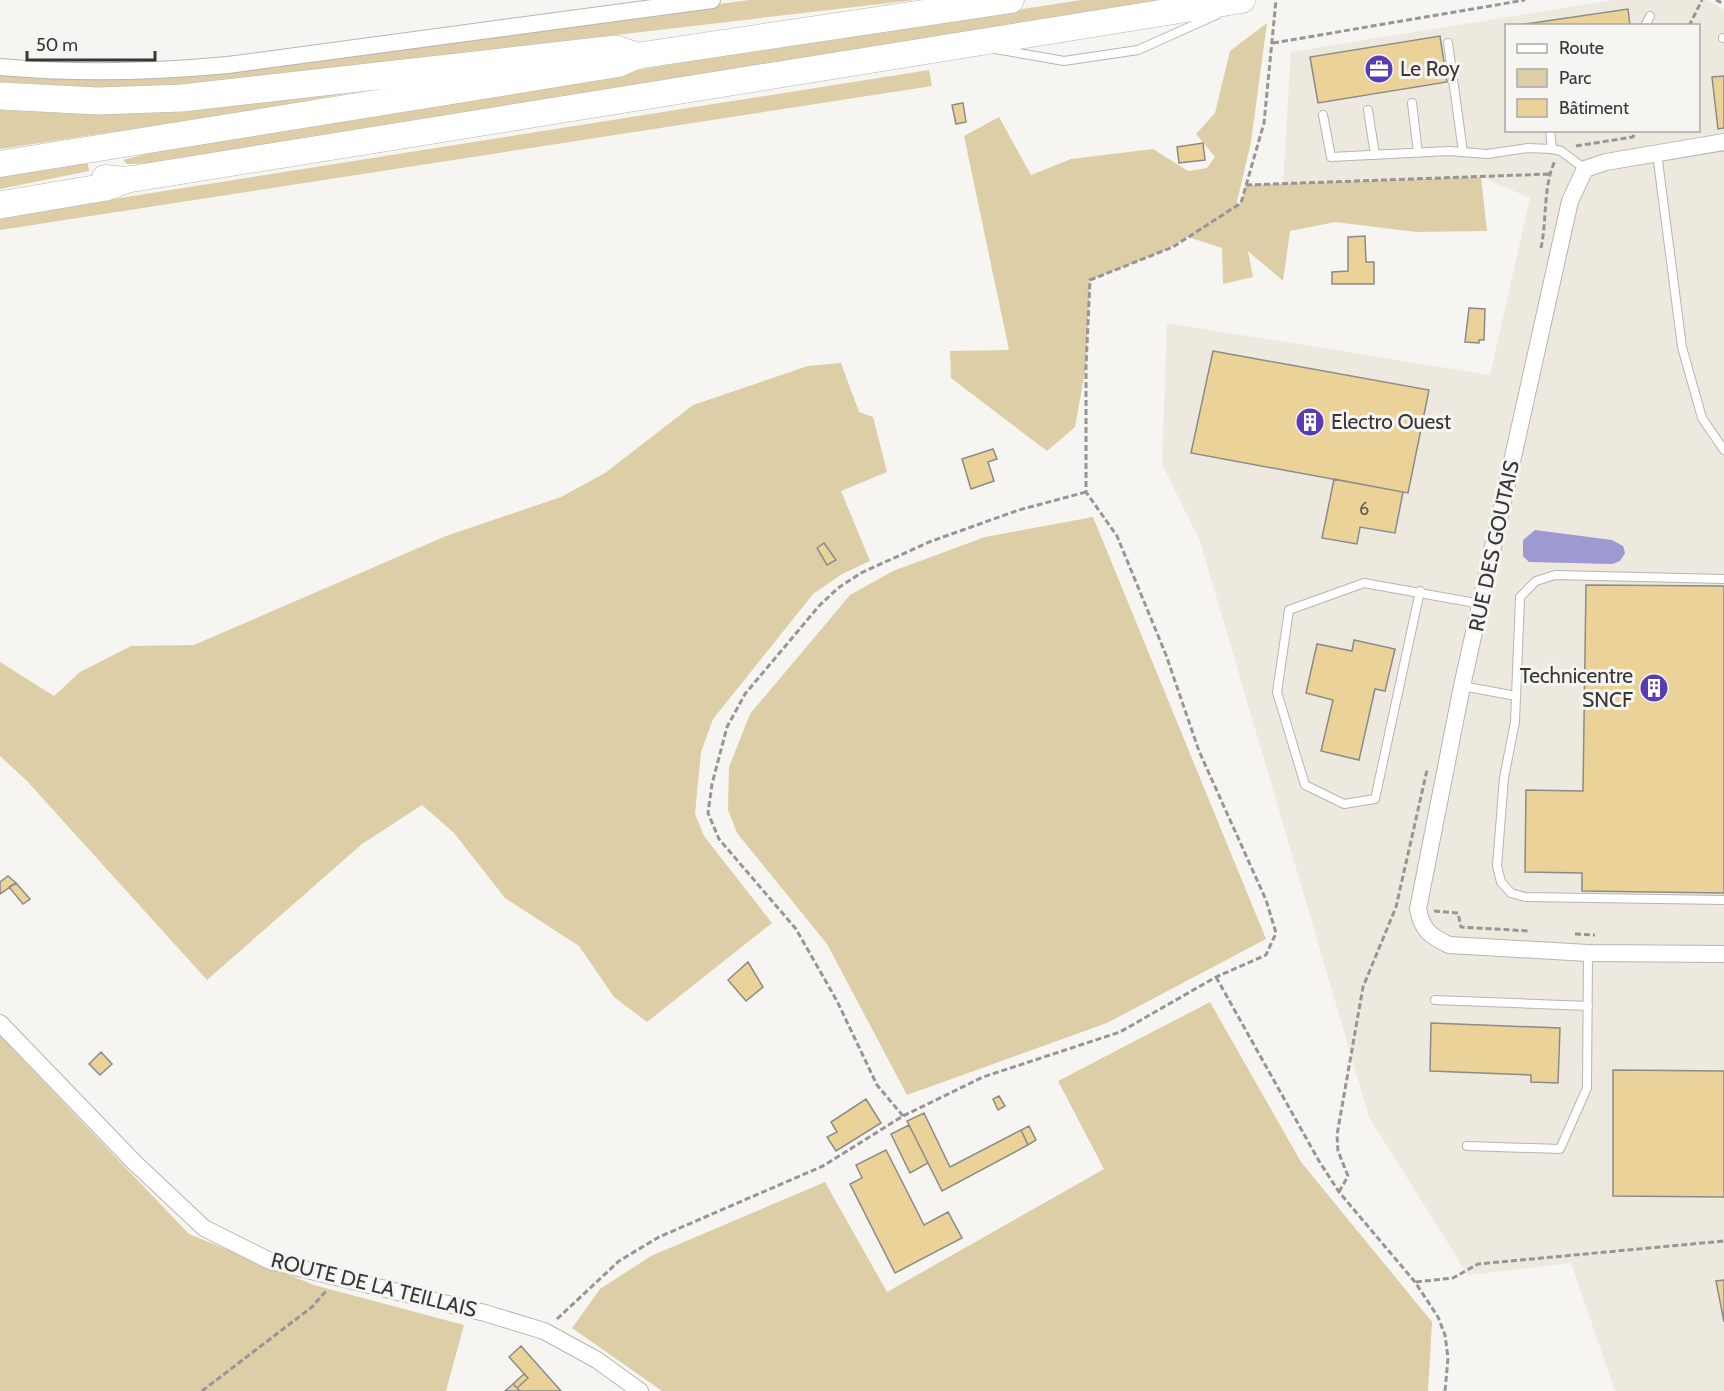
<svg xmlns="http://www.w3.org/2000/svg" width="1724" height="1391" viewBox="0 0 1724 1391" font-family="Cabin,sans-serif">
  <rect width="100%" height="100%" fill="#f6f5f2"/>
  <path fill="#ede9df" fill-rule="evenodd" d="M1613,0H1706L1724,9V1391H1615L1571,1263L1468,1275L1369,1117L1200,541L1162,464L1167,323L1490,375L1530,198L1481,177L1283,184L1291,52ZM1506,26H1698V130H1506Z"/>
  <path fill="#decea7" d="M749,0H915L196,84L103,88L0,82V73L370,51Z
    M1081,0H1184L157,163L127,164L123,160L149,153L708,58Z
    M1267,23L1251,142L1236,206L1241,203L1246,185L1481,177L1487,231L1416,232L1335,222L1290,231L1283,281L1248,251L1253,277L1223,284L1222,248L1188,237L1194,233L1166,250L1090,280L1086,366L1075,427L1047,451L951,378L950,351L1009,350L964,136L999,117L1031,175L1071,159L1153,149L1188,171L1207,168L1215,157L1196,134L1215,113L1230,51Z
    M929,70L932,86L0,230V217Z
    M373,89L238,113L0,149V104Z
    M62,164H88L89,171L0,189V174Z
    M841,363L859,412L873,417L887,472L841,491L870,561L842,574L813,594L713,719L701,752L695,814L704,836L772,923L647,1022L614,997L579,946L505,898L454,833L422,805L362,844L207,980L27,781L0,756V662L54,696L80,672L131,646L194,645L446,536L561,497L605,473L693,405L808,366Z
    M1093,517L1266,939L1107,1023L907,1095L827,944L737,833L728,810L729,767L750,714L850,595L893,571L985,537Z
    M1210,1002L1301,1162L1432,1322L1428,1391H662L572,1328L600,1289L651,1256L825,1182L887,1292L1104,1169L1058,1081Z
    M0,1036L189,1234L314,1285L464,1325L446,1391H0Z"/>
  <path fill="#9e99d0" d="M1535,530L1612,540L1623,546L1625,553L1620,561L1612,564L1529,562L1523,556V540Z"/>
  <path fill="#ead298" stroke="#8c8b88" stroke-width="1.5" d="M1628,9L1630,26H1519V25Z
    M1440,36L1447,82L1318,103L1310,57Z
    M1724,76V128L1718,129L1712,77Z
    M963,103L966,122L956,124L952,105Z
    M1203,143L1205,160L1179,163L1177,147Z
    M1365,236L1366,262H1374V284H1332V272L1348,271V237Z
    M1469,308L1485,309L1484,340H1479V343L1465,342Z
    M1213,351L1429,390L1408,493L1191,453Z
    M993,449L997,459L988,462L994,481L971,489L962,459Z
    M1334,479L1403,492L1395,533L1360,527L1357,544L1322,538Z
    M824,543L836,560L827,565L817,548Z
    M1586,585L1724,586V893L1582,891V873L1525,872L1526,790L1583,791Z
    M1354,640L1395,649L1385,691L1375,689L1359,760L1321,751L1333,700L1306,693L1317,644L1352,651Z
    M8,876L16,883L0,894V882Z
    M16,883L30,899L23,904L9,887Z
    M748,962L763,987L746,1001L728,980Z
    M1431,1023L1560,1028L1558,1083L1531,1082V1075L1430,1071Z
    M101,1052L112,1064L100,1075L89,1064Z
    M1613,1070L1724,1071V1197L1613,1196Z
    M999,1096L1005,1106L998,1110L993,1099Z
    M866,1099L881,1123L836,1151L827,1137L837,1132L831,1122Z
    M924,1113L950,1167L1021,1130L1028,1145L942,1191L907,1121Z
    M909,1125L928,1163L910,1173L891,1134Z
    M1029,1126L1036,1140L1028,1145L1021,1130Z
    M886,1150L924,1225L948,1212L962,1238L895,1273L850,1184L862,1178L856,1165Z
    M1724,1280V1322L1716,1281Z
    M521,1346L561,1391H520L517,1388L528,1378L509,1357Z
    M524,1374L528,1378L517,1388L513,1384Z
    M513,1384L520,1391H505Z"/>
  <g fill="none" stroke-linecap="round" stroke-linejoin="round">
    <g stroke="#b6b5b2" stroke-width="10">
      <path id="service" d="M1645,26L1650,16
        M1723,38H1724
        M1448,43L1463,152
        M995,49L1064,61L1138,50L1216,15
        M1412,103L1418,153
        M1368,110L1375,155
        M1323,115L1331,157L1449,151L1487,154L1528,148L1552,149
        M1550,130L1552,149L1561,151L1585,169
        M1657,153L1682,347L1702,418L1724,450
        M1724,579L1555,575L1536,581L1520,597L1515,722L1504,778L1497,866L1501,882L1511,893L1525,897L1724,900
        M1420,591L1375,799L1344,804L1305,785L1277,692L1289,610L1364,583L1481,604
        M1462,686L1516,696
        M1435,1000L1588,1006
        M1467,1146L1560,1149L1587,1088L1588,953"/>
    </g>
    <g stroke="#b6b5b2" stroke-width="18">
      <path id="minor" d="M0,67C76,74 152,72 228,65L712,0
        M1724,142L1606,162L1585,169L1570,201L1462,686L1418,909C1422,930 1430,936 1449,945L1588,953L1724,954
        M0,1023L134,1162L204,1228L270,1261L485,1313L544,1331L597,1360L640,1391"/>
    </g>
    <g stroke="#b6b5b2" stroke-width="27">
      <path id="primary" d="M0,164L618,64L636,56L1011,0
        M105,178L125,180L1242,0"/>
    </g>
    <g stroke="#b6b5b2" stroke-width="28">
      <path id="trunk" d="M0,96L98,101L182,98L616,49L636,56
        M0,205L106,187L125,180"/>
    </g>
    <path stroke="#979694" stroke-width="3" stroke-dasharray="6 3" stroke-linecap="butt" d="M1716,0L1724,4
      M1689,26L1702,0
      M1273,43L1525,0
      M1576,146L1633,137L1636,130
      M1246,185L1549,174
      M1541,248C1547,221 1543,185 1555,161
      M1434,911L1458,913L1461,927L1529,931
      M1575,934L1595,935
      M1216,977L1319,1161L1339,1192L1415,1282L1438,1317L1445,1335L1448,1358L1445,1391
      M903,1116L877,1085L837,1001L796,929L719,839L708,813L712,784L727,727L745,694L819,606L838,588L861,573L929,542L1019,510L1086,492
      M1339,1192L1348,1176L1338,1151L1337,1135L1363,987L1396,907L1427,770
      M1416,1282L1453,1278L1478,1264L1724,1241
      M557,1319L619,1261L659,1237L823,1166L903,1116L983,1077L1120,1032L1216,977L1266,955L1276,933L1266,900L1199,751L1166,655L1117,536L1086,492V366L1090,280L1173,247L1241,203L1264,123L1276,0
      M202,1391L312,1307L326,1291"/>
    <use href="#service" stroke="#fff" stroke-width="8"/>
    <use href="#minor" stroke="#fff" stroke-width="16"/>
    <use href="#primary" stroke="#fff" stroke-width="26"/>
    <use href="#trunk" stroke="#fff" stroke-width="27"/>
  </g>
  <defs>
    <g id="office-disc" transform="scale(1.5)"><circle r="9.5" fill="#593bb4" stroke="#f6f5f2"/><path d="M-6-3h4V-5.5h4V-3h4V5H-6ZM-1-4.5V-3h2v-1.5ZM-6 0V1H6V0Z" fill="#fff"/></g>
    <g id="building-disc" transform="scale(1.5)"><circle r="9.5" fill="#593bb4" stroke="#f6f5f2"/><path d="M-4-6H4V6H1V3H-1V6H-4ZM-2.5-4.3h1.7v1.8h-1.7ZM.8-4.3h1.7v1.8H.8ZM-2.5-1h1.7V.8h-1.7ZM.8-1h1.7V.8H.8Z" fill="#fff"/></g>
  </defs>
  <g fill-rule="evenodd">
    <use href="#office-disc" x="1379" y="69"/>
    <use href="#building-disc" x="1310" y="422"/>
    <use href="#building-disc" x="1654" y="688"/>
  </g>
  <g text-anchor="middle" stroke-width="6" stroke-linejoin="round" paint-order="stroke">
    <g font-size="18" fill="#645e4e">
      <text x="1364" y="515">6</text>
    </g>
    <g font-size="21" fill="#383736" stroke="#f6f5f2" text-anchor="start">
      <text x="1400" y="76">Le Roy</text>
      <text x="1331" y="429">Electro Ouest</text>
      <text x="1633" y="683" text-anchor="end">Technicentre<tspan x="1633" dy="24">SNCF</tspan></text>
    </g>
    <g font-size="21" fill="#383736" stroke="#f6f5f2">
      <text transform="translate(1494 546) rotate(-78)" y="7">RUE DES GOUTAIS</text>
      <text transform="translate(374 1285) rotate(14)" y="7">ROUTE DE LA TEILLAIS</text>
    </g>
  </g>
  <rect x="1505" y="24" width="195" height="108" fill="#f6f5f2" stroke="#aaa9a7" stroke-width="1.5"/>
  <rect x="1517" y="44" width="30" height="9" fill="#ffffff" stroke="#aaa9a7" stroke-width="1.5"/>
  <text x="1559" y="54" font-size="18" fill="#383736">Route</text>
  <rect x="1517" y="69" width="30" height="18" fill="#decea7" stroke="#aaa9a7" stroke-width="1.5"/>
  <text x="1559" y="84" font-size="18" fill="#383736">Parc</text>
  <rect x="1517" y="99" width="30" height="18" fill="#ead298" stroke="#aaa9a7" stroke-width="1.5"/>
  <text x="1559" y="114" font-size="18" fill="#383736">Bâtiment</text>
  <path d="M27 51v9h128v-9" fill="none" stroke="#383736" stroke-width="3"/>
  <text x="36" y="51" font-size="18" fill="#383736" stroke="#f6f5f2" stroke-width="4.5" paint-order="stroke">50 m</text>
</svg>
